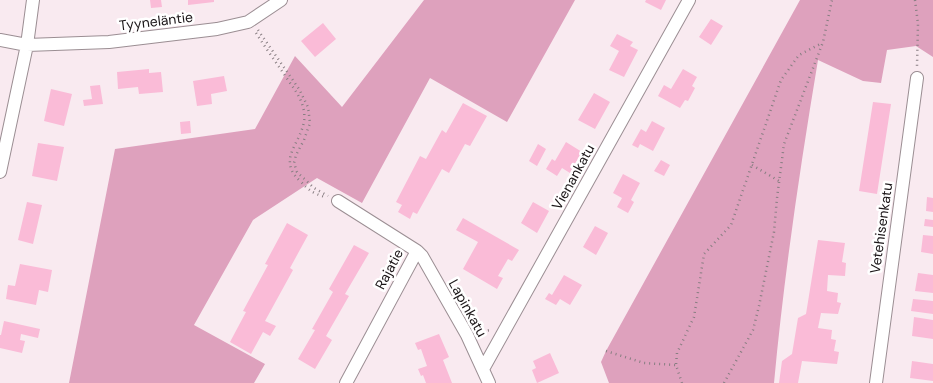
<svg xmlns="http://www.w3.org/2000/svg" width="933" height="383" viewBox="0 0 933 383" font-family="'DM Sans',sans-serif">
  <rect width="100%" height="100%" fill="#f9eaf0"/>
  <path fill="#dea1bd" d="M424,0H575L507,122L430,78L362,203L317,178L253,220L194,325L265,364L254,383H69L115,149L255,129L295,56L342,107Z
    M800,0H933V57L916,46L887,50L881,83L863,81L818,60C800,168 784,275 774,383H609L601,362L606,351Z"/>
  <path fill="#fabbd7" d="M150,0H161L162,7L151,8Z
    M188,0H214V2L188,5Z
    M646,0H666L661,10L645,2Z
    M711,19L723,26L711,45L699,37Z
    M323,23L336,39L315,57L301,41Z
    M617,34L633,42L630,46L638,50L624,77L609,70L619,51L610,46Z
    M149,69V73L161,72L163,92L139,94L138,87L118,89L117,72Z
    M683,69L697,77L692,86L695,88L688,101L685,100L680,108L658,96L664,85L671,89Z
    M224,76L227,91L211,94L212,104L197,106L193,81Z
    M100,85L103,104L84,106L83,100L92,99L90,86Z
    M51,89L72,94L64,126L44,121Z
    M594,93L610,102L595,129L578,120Z
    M873,102L891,104L877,194L859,191Z
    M463,103L487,116L470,146L465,144L449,173L442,169L417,214L413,212L410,219L398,212L402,205L396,202L420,156L426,159L442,130L446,133Z
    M190,121L191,133L181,134L180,122Z
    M652,121L665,128L653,151L640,144L638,148L632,145L641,129L646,132Z
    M566,142L582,152L570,173L562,168L557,176L546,169L552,159L555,161Z
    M38,143L64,147L57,181L32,176Z
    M538,144L546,149L537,166L529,161Z
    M661,160L670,165L664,176L654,171Z
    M623,174L640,183L631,200L634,202L628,213L617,207L622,198L613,193Z
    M927,197L933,198V212L926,211Z
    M27,202L42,205L33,244L18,240Z
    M533,202L549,211L537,233L521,223Z
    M463,218L519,250L512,261L508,259L498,276L503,278L497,289L463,269L478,242L456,230Z
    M925,219L933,220V227L924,226Z
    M287,223L308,235L290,268L293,270L265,321L276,326L270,336L263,332L251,354L230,342L246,312L243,311L268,265L265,264Z
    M595,226L608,233L596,255L583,247Z
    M923,235L933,236V254L921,252Z
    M818,240L845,243L842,262L846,263L845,276L828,275L827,291L838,293L837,302L841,303L838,314L821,313L818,328L832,330L831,339L836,340L834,351L839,352L837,364L802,361L798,383H779L782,361L792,354L798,318L806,314Z
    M354,245L369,253L345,294L349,296L326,336L332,340L315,369L298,359L315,330L312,329L333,292L329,289Z
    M20,264L52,270L48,292L39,290L36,305L6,299L8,285L15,286Z
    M918,273L933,275V293L915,291Z
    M564,275L582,285L570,305L560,299L556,305L545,299L549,293L552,295Z
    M913,299L933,301V314L911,311Z
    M914,317L933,320V339L912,336Z
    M4,321L40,329L38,338L21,334L20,340L25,341L22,353L0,348V335H1Z
    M439,334L449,357L443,360L452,383H426L423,375L421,376L418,369L427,366L421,349L418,350L415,343Z
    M550,353L559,373L537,383L532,370L536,368L533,361Z
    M912,361L933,364V381L910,378Z"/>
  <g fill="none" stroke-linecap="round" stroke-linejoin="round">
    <g stroke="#9b8e93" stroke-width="14">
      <path id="minor" d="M0,40L27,45L109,42L217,29L248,22L281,0
        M0,172L27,45L33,0
        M338,201L417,251L346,383
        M417,251L422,256L467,335L489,383
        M483,369L689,0
        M876,383L917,78"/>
    </g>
    <path stroke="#887e82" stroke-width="2.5" stroke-dasharray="1 4" stroke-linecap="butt" d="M915,0L918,24L917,66
      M258,30L299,89L308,107L310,123L304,140L296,155L294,163L297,172L314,188L328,196
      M256,33C265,47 275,61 284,74C291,85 300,95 303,107C312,138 272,155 300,181C309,190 312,193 325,197
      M752,165L779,181
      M478,330L485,331L490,330
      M606,351L644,363L676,365
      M682,383L676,365L677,353L694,317L704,254L731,225L781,80L799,55L822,43
      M724,383L753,330L759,306L774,232L777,198L784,144L823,42L832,0"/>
    <use href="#minor" stroke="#fff" stroke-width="12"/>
  </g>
  <g text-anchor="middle" stroke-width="5" stroke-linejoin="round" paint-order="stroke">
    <g font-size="14" fill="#1b1618" stroke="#fff">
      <text transform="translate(156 21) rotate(-7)" y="5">Tyyneläntie</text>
      <text transform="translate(573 177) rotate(-61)" y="5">Vienankatu</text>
      <text transform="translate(881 228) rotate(-82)" y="5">Vetehisenkatu</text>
      <text transform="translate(389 269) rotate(-62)" y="5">Rajatie</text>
      <text transform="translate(468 308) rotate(61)" y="5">Lapinkatu</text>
    </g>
  </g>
</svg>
